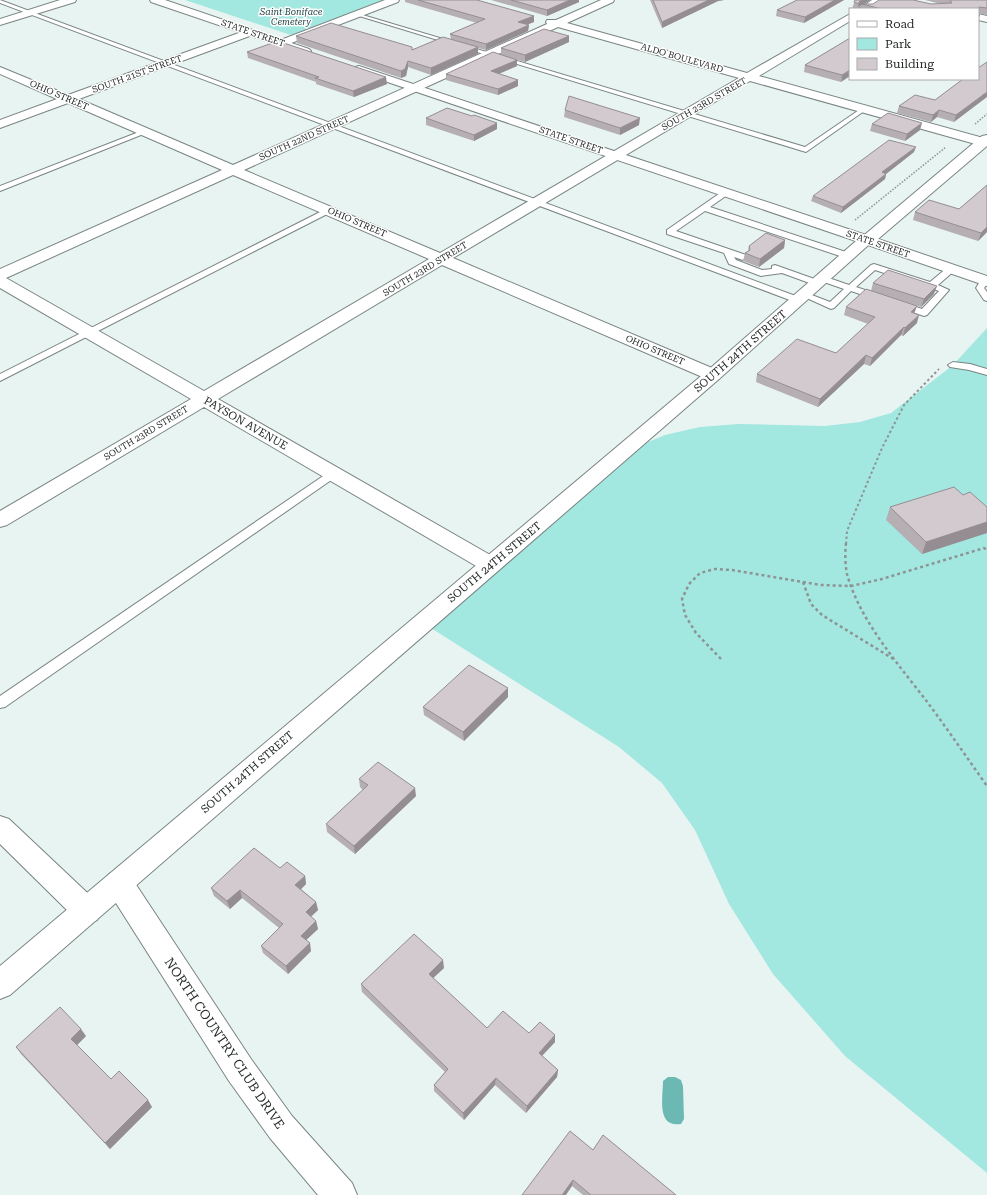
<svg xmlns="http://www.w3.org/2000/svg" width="987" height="1195" viewBox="0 0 987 1195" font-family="'Roboto Serif',serif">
  <rect width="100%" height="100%" fill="#e8f4f2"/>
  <path fill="#a3e7e1" d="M185,0H386L291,35Z
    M987,328V1173L845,1056L773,974L729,904L695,830L662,783L619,747L423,623L622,453L665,435L700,427L738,424L825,426L860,422L891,413L953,365Z"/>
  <path fill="#6cb9b3" d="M668,1077H675L681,1080L683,1086L684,1119L681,1124C656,1128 663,1097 663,1081Z"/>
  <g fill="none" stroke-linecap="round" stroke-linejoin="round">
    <g stroke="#7a8583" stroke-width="2">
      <path id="service" d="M0,0L801,298L802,300L801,302H795L0,3Z
        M356,13L805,147L862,108L867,109L806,152L356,15Z
        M144,130L147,132L146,133L0,191V186Z
        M723,191H729L730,193L710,207L852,254L853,256L852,258H846L705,211L676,231L746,255L747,257L743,260L734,257L736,260L762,270L772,269V266L775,265L820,281L819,279L820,277L823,276L849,285L871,265L874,264L930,282L948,267L951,266L955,269L954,271L938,285L949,290L927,315L924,316L851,291L834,308L831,309L800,295L804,292L830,302L844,289L821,281L822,283L821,285H815L782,273L761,276L729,264L724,253L667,234V230ZM875,270L939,291L922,309L856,287Z
        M326,209H332L333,211L0,381V374Z
        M985,277L987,278V284L984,288L987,292V301L984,300L976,288L982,278Z
        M953,362L970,364L987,369V375L969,370L950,367L948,365Z
        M333,471L338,474L337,476L5,707L0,708V696L329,472Z"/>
    </g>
    <g stroke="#7a8583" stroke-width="2">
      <path id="minor" d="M60,0H76L75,2L0,25V19Z
        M385,0H399L398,2L286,45H278L276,43L278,41Z
        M601,0H614L613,2L567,23L747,73L850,14V21L759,76L987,139V145H979L750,81L453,258L719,371L722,375L719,379L713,380L707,379L442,265L218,399L499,560L502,565L499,570L491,572L483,570L204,407L7,525L0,527V511L191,399L0,288V269L222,170L68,103L0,128V120L57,99L0,74V67L68,95L247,30H255L256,32L255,34L79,99L233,165L547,24L546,22L547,20H556ZM558,27L739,78L440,253L244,170ZM233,175L429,259L204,391L6,278Z
        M872,0H884L871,9H859Z
        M978,14L987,16V22L978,20Z
        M0,816L9,819L97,902L101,911L97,920L87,924L77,920L0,844Z
        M119,871L129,874L251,1059L292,1116L352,1183L357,1195H318L270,1138L229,1081L109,892L105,883L109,874Z"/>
    </g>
    <g stroke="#7a8583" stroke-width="2">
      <path id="tertiary" d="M150,0H165L309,49L311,51L309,53H301L151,2Z
        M359,66L872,237L874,240L719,379L10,995L0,999V966L707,371L856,241L355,71L353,69L355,67Z"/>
    </g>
    <g stroke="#7a8583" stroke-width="2">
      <path id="secondary" d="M987,135V146L878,239L987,276V286L862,243L860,240L862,237L982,136Z"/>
    </g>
    <path stroke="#8c9593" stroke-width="1.5" stroke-dasharray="1.5 1.5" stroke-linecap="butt" d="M975,124L987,114
      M855,220L946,147"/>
    <path stroke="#8c9593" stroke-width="2" stroke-dasharray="2.5 2.5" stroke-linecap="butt" d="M846,544L847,531L882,448L904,405L939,369"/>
    <path stroke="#8c9593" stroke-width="2.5" stroke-dasharray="3 3" stroke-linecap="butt" d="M846,543C845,553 845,564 847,574C860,622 901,667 931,707C950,733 968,759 987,786
      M803,582L811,604L822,615L895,660
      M721,659L696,633L685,615L682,599L689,584L700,573L715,569L732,570L821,585L851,586L882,579L984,548L987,550"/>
    <use href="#service" fill="#fff" fill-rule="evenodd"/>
    <use href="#minor" fill="#fff" fill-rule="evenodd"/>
    <use href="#tertiary" fill="#fff" fill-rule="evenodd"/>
    <use href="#secondary" fill="#fff" fill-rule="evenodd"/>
  </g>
  <path fill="#b5aeb2" d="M405,0H477L534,16V22L526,25H529L528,31L486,50L478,48V54L431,75L408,67L406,76L401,78L297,43L296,36L413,49L451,39L450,34L477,23L405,2Z
    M491,0H580H579V2L547,16Z
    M650,0H724L718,1L662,28Z
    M797,0H844L804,23L776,16L777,10Z
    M855,0H870L863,4H941L925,0H987V15L978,13L980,15L978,22V9H861L862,5L858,8V9H852Z
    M569,36V42L525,62L501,55V48Z
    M850,38L841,82L804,72L805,65Z
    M247,52L387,84L354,97L316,84V82L248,58Z
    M517,60V66L499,74L518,80V86L498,95L446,80V74Z
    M978,79L954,122L937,117L931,122L897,113L899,106L935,100Z
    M565,110L639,125L620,135L564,117Z
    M426,118L497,129L474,141L426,125Z
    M872,124L920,130L905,141L870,131Z
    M914,152L886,174L885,179L841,213L811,201L813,196Z
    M987,185V232L978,241L913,220L915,212L959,209Z
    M785,240L784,248L759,267L743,261L745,253L748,251L749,246Z
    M873,283L934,294L921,307L871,291Z
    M846,307L915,313L917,323L903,336L901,335L870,366L864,364L818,407L756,382L757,374L836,353L868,324L844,315Z
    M963,495L987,507V533L922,554L886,520L890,507Z
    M508,697L464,741L424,715L423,707Z
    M359,779L416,796L355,854L327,832L326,824L363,790L360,787Z
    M280,868L305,876L306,884L301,889L316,902L318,910L311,917L316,921L318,929L306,940L311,951L288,974L263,953L261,946L279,928L242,898L230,909L214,896L211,888Z
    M444,968L433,978L487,1028L529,1033L555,1042L542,1056L558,1070L557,1077L526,1113L495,1085L464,1120L434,1091V1085L445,1072L362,992L361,984Z
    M86,1036L77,1045L111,1079L152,1107L110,1149L21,1054L16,1047Z
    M593,1150L676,1195H583L572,1186L522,1195Z"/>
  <path fill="#948d91" d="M570,0H580H579V2L547,16V10Z
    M709,0H724L718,1L662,28V22Z
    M835,0H844L804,23L805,17Z
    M862,0H870L863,5L862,4V5L858,8L859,2Z
    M534,16V22L518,28V22Z
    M529,25L528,31L486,50V44Z
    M569,36V42L525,62V55Z
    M478,47V54L431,75V68Z
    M517,60V66L491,77V71Z
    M408,61V67L406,76L401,78V71Z
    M850,70V76L841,82L842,75Z
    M386,77L387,84L354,97L353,91Z
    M518,80V86L498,95V89Z
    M987,92V97L954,122L956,115Z
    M939,110L937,117L931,122L933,115Z
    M640,118L639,125L620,135V128Z
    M497,123V129L474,141V135Z
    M922,123L920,130L905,141L907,134Z
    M916,147L914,152L886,174L885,179L841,213L843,207L882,172Z
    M987,227V232L978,241L981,233Z
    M785,240L784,248L759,267L760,259Z
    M937,286L934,294L921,307L924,299Z
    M917,306L914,314L911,312Z
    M919,315L917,323L903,336L905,328Z
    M904,327L901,335L870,366L872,358Z
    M866,355L864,364L818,407L820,399Z
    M987,522V533L922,554L926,542Z
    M508,688V697L464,741L463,732Z
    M415,788L416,796L355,854L354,846Z
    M305,876L306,884L297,893L295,885Z
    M240,890L242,898L230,909L227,901Z
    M316,902L318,910L307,920L306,912Z
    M316,921L318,929L303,943L301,936Z
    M310,943L311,951L288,974L286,966Z
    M443,960L444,968L429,982V974Z
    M81,1029L86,1036L76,1046L71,1039Z
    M555,1035V1042L538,1060L539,1053Z
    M558,1070L557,1077L526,1113L527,1106Z
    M496,1078L495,1085L464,1120L463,1113Z
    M148,1100L152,1107L110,1149L105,1143Z
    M573,1180L572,1186L566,1195H562Z"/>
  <path fill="#d3cacf" stroke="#948d91" d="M418,0H477L534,16L518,22L529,25L486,44L450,34L485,19Z
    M511,0H570L547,10Z
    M653,0H709L662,22Z
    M797,0H835L805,17L777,10Z
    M855,0H862L859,2V4L854,2Z
    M879,0H913L931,4L952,3L950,0H987V8L979,7L978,14L980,15L978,17V9H882L862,4H873Z
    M331,23L412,47V50L443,37L478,47L431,68L408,61L405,69L401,71L296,36Z
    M544,29L569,36L525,55L501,48Z
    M850,38V70L842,75L805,65Z
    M278,41L386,77L353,91L315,78L319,77L247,52Z
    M493,52L517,60L491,71L518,80L498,89L446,74Z
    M987,62V92L956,115L939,110L933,115L899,106L915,95L935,100L963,79H978V68Z
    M569,96L640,118L620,128L565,110Z
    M447,108L472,116L474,115L497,123L474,135L426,118Z
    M888,113L922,123L907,134L872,124Z
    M889,140L916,147L882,172L886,174L843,207L813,196Z
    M987,185V227L981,233L915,212L929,200L959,209Z
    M766,233L785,240L760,259L745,253L750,250L749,246Z
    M888,270L937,286L924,299L873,283Z
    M866,289L917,306L911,312L919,315L905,328L904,327L872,358L866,355L820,399L757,374L797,339L836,353L875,317L846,307Z
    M954,487L963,495L970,492L987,507V522L926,542L890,507Z
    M469,665L508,688L463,732L423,707Z
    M378,762L415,788L354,846L326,824L368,785L359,779Z
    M254,848L280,868L287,862L305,876L295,885L316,902L306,912L316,921L301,936L310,943L286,966L261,946L283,924L240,890L227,901L211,888Z
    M414,934L443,960L429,974L487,1028L503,1011L529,1033L540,1022L555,1035L539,1053L558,1070L527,1106L496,1078L463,1113L434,1085L448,1069L361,984Z
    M60,1007L81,1029L71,1039L111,1079L119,1071L148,1100L105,1143L16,1047Z
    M570,1131L593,1150L603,1135L676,1195H591L573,1180L562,1195H522Z"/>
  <g text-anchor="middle" stroke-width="3" stroke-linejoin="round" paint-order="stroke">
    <g font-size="9" font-style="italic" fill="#163b39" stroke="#fff">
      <text x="291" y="15">Saint Boniface<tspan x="291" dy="10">Cemetery</tspan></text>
    </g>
    <g font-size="9" fill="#252a29" stroke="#fff">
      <text transform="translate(253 33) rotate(19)" y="3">STATE STREET</text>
      <text transform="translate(682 58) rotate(16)" y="3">ALDO BOULEVARD</text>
      <text transform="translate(137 74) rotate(-20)" y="3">SOUTH 21ST STREET</text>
      <text transform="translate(59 95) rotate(23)" y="3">OHIO STREET</text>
      <text transform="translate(704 104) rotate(-30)" y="3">SOUTH 23RD STREET</text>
      <text transform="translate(304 138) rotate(-24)" y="3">SOUTH 22ND STREET</text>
      <text transform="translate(571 140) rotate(19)" y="3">STATE STREET</text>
      <text transform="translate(357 222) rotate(23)" y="3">OHIO STREET</text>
      <text transform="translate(878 244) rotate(19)" y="3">STATE STREET</text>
      <text transform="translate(425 269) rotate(-31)" y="3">SOUTH 23RD STREET</text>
      <text transform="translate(655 350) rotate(23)" y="3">OHIO STREET</text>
      <text transform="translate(146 433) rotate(-31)" y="3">SOUTH 23RD STREET</text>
    </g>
    <g font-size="11" fill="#252a29" stroke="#fff">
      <text transform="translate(740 351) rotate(-41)" y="4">SOUTH 24TH STREET</text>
      <text transform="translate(246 423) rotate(30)" y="4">PAYSON AVENUE</text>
      <text transform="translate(494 562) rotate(-40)" y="4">SOUTH 24TH STREET</text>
      <text transform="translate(247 772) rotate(-41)" y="4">SOUTH 24TH STREET</text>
    </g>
    <g font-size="13" fill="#252a29" stroke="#fff">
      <text transform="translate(225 1043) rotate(56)" y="5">NORTH COUNTRY CLUB DRIVE</text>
    </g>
  </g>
  <rect x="849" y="8" width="130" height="72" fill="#ffffff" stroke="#a8aaa9"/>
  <rect x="857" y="21" width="20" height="6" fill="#ffffff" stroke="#a8aaa9"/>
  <text x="885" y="28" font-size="12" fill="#252a29">Road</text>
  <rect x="857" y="38" width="20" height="12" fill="#a3e7e1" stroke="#a8aaa9"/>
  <text x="885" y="48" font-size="12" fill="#252a29">Park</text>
  <rect x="857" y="58" width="20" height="12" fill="#d3cacf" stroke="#a8aaa9"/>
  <text x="885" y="68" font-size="12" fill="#252a29">Building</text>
</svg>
